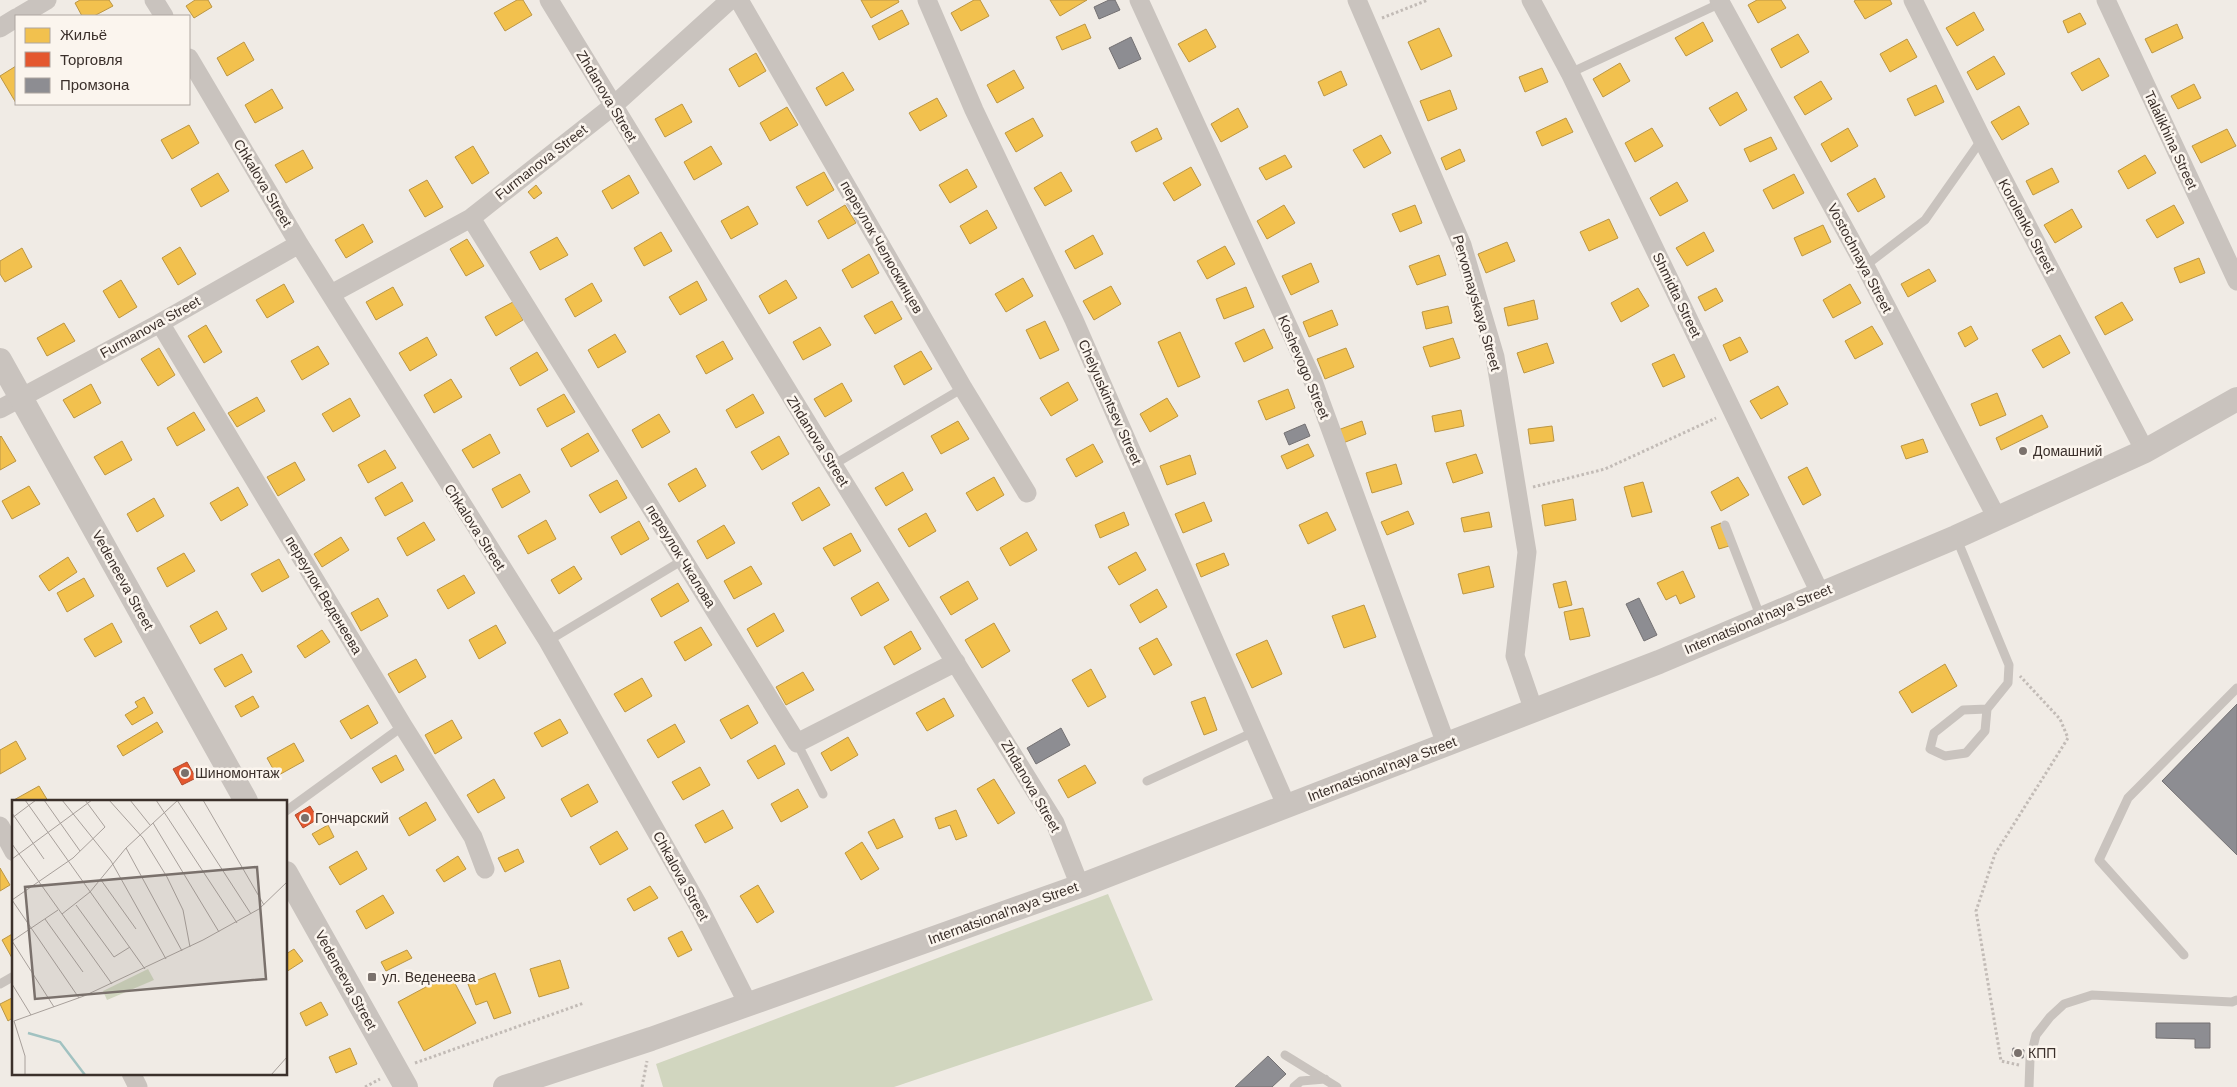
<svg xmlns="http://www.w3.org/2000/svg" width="2237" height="1087" viewBox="0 0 2237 1087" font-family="Arial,sans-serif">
  <rect width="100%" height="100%" fill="#f0ebe5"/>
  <path fill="#d1d6bf" d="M1108,894L1153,1000L894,1087H663L656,1064Z"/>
  <path fill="#f2c14e" stroke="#bb9644" d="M80,0H109L113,6L94,16H82L75,3Z
    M195,0H208L212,7L194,18L186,6Z
    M517,0H523L532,15L505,31L494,13Z
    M861,0H898L899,2L871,18Z
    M974,0H980L989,16L961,31L951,13Z
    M1050,0H1087L1060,16Z
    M1757,0H1781L1786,8L1758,23L1748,5Z
    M1856,0H1890L1892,4L1865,19L1854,1Z
    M902,10L909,24L879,40L872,26Z
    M1974,12L1984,30L1957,46L1946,28Z
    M2080,13L2086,24L2068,33L2063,21Z
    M1703,22L1713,41L1686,56L1675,38Z
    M1085,24L1091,38L1062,50L1056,37Z
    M2177,24L2183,38L2152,53L2145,39Z
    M1439,28L1452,56L1421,70L1408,42Z
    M1206,29L1216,47L1189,62L1178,44Z
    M1798,34L1809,52L1781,68L1771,49Z
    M1907,39L1917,57L1890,72L1880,54Z
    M244,42L254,60L227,76L217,58Z
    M756,53L766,71L739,87L729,69Z
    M1994,56L2005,74L1977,90L1967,72Z
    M2099,58L2109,76L2082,91L2071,73Z
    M1620,63L1630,81L1603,97L1593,79Z
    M16,66V103L0,76Z
    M1542,68L1548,82L1525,92L1519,77Z
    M1014,70L1024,88L997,103L987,85Z
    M1341,71L1347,85L1324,96L1318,82Z
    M843,72L854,90L826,106L816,88Z
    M1821,81L1832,99L1805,115L1794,97Z
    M2194,84L2201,98L2178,109L2171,96Z
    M1936,85L1944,102L1915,116L1907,99Z
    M272,89L283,108L255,123L245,105Z
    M1450,90L1457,109L1428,121L1420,101Z
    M1737,92L1747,110L1720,126L1709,108Z
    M937,98L947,116L920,131L909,113Z
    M682,104L692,122L665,137L655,119Z
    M2019,106L2029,124L2002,140L1991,122Z
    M787,107L798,125L770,141L760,123Z
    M1238,108L1248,127L1221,142L1211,124Z
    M1033,118L1043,136L1016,152L1005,133Z
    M1566,118L1573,132L1542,146L1536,132Z
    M189,125L199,143L172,159L161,140Z
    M1157,128L1162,139L1136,152L1131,142Z
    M1652,128L1663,146L1635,162L1625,143Z
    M1848,128L1858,146L1831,162L1821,144Z
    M2227,129L2236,146L2201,163L2192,146Z
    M1381,135L1391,153L1364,168L1353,150Z
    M1771,137L1777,149L1750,162L1744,149Z
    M473,146L489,173L472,184L455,157Z
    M711,146L722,164L694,180L684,162Z
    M1460,149L1465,161L1446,170L1441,158Z
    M303,150L313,168L286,183L275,165Z
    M1285,155L1292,167L1266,180L1259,168Z
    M2145,155L2156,173L2128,189L2118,171Z
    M1191,167L1201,185L1174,201L1163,183Z
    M2052,168L2059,182L2033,195L2026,181Z
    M967,169L977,187L950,203L939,185Z
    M824,172L834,190L807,206L796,187Z
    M1061,172L1072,191L1045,206L1034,188Z
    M218,173L229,191L201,207L191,189Z
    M1794,174L1804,193L1773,209L1763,190Z
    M629,175L639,193L612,209L602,191Z
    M1875,178L1885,197L1858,212L1847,194Z
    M427,180L443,207L425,217L409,190Z
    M1677,182L1688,201L1660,216L1650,198Z
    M536,185L542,193L534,199L528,192Z
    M845,205L856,223L828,239L818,221Z
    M1284,205L1295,223L1267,239L1257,221Z
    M1415,205L1422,223L1400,232L1392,214Z
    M2174,205L2184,223L2157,238L2146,220Z
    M748,206L758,224L731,239L721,221Z
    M2072,209L2082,227L2055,243L2044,225Z
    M987,210L997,228L970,244L960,226Z
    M1609,219L1618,238L1589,251L1580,232Z
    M363,224L373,242L346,258L335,240Z
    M1823,225L1831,242L1802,256L1794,238Z
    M661,232L672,251L644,266L634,248Z
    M1704,232L1714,251L1687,266L1676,248Z
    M1093,235L1103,254L1075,269L1065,251Z
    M557,237L568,255L540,270L530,252Z
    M467,239L484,266L466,276L450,249Z
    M1507,242L1515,261L1486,273L1478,254Z
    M1225,246L1235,264L1207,279L1197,261Z
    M180,247L196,274L178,285L162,258Z
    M22,248L32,267L5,282L0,274V261Z
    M869,254L879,273L852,288L842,270Z
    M1439,255L1446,275L1417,285L1409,266Z
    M2199,258L2205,273L2180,283L2174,268Z
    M1311,263L1319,282L1291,295L1282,276Z
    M1929,269L1936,281L1908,297L1901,284Z
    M1023,278L1033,296L1006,312L995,294Z
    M121,280L137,307L119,318L103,291Z
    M786,280L797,298L769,314L759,296Z
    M697,281L707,300L680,315L669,297Z
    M592,283L602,301L575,317L565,299Z
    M284,284L294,302L267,318L256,300Z
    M1850,284L1861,303L1833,318L1823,300Z
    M1111,286L1121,304L1094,320L1083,301Z
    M393,287L403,305L376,320L366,302Z
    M1246,287L1254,307L1224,319L1216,299Z
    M1638,288L1649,306L1621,322L1611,303Z
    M1716,288L1723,301L1705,311L1698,297Z
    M1534,300L1538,319L1508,326L1504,308Z
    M892,301L902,319L875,334L864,316Z
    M513,302L523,320L496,336L485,317Z
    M2122,302L2133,320L2105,335L2095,317Z
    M1448,306L1452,323L1426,329L1422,312Z
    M1332,310L1338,325L1309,337L1303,322Z
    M1045,321L1059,350L1040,359L1026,330Z
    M64,323L75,341L47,356L37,338Z
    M206,325L222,352L204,363L188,336Z
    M1872,326L1883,344L1855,359L1845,341Z
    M1971,326L1978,339L1965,347L1958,333Z
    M820,327L831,345L803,360L793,342Z
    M1264,329L1273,348L1244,362L1235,343Z
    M1180,332L1200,377L1178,387L1158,342Z
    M615,334L626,352L598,368L588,350Z
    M2060,335L2070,353L2043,368L2032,350Z
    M427,337L437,355L410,371L399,353Z
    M1740,337L1748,352L1730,361L1723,345Z
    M1453,338L1460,358L1430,367L1423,347Z
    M723,341L733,359L706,374L696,356Z
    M1547,343L1554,363L1524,373L1517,353Z
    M318,346L329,364L302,380L291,361Z
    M159,348L175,375L158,386L141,359Z
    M1346,348L1354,367L1325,379L1317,359Z
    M921,351L932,369L904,385L894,366Z
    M537,352L548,370L520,386L510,368Z
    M1674,354L1685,377L1663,387L1652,364Z
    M451,379L462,397L434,413L424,395Z
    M1068,382L1078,400L1051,416L1040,398Z
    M842,383L852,401L825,417L814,399Z
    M91,384L101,403L74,418L63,400Z
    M1778,386L1788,404L1761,419L1750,401Z
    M1288,389L1295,408L1266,420L1258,401Z
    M1997,393L2006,415L1980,426L1971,404Z
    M564,394L575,412L547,427L537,409Z
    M753,394L764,413L736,428L726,410Z
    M257,397L265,411L237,427L228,413Z
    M350,398L360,416L333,432L322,414Z
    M1167,398L1178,416L1150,432L1140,414Z
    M1461,410L1464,426L1435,432L1432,416Z
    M194,412L205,430L177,446L167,428Z
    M659,414L670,432L642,448L632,430Z
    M2042,415L2048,427L2001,450L1996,438Z
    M958,421L969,439L941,454L931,436Z
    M1362,421L1366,434L1343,443L1338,430Z
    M1552,426L1554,441L1530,444L1528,429Z
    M588,433L599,451L571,467L561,449Z
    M490,434L500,453L473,468L462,450Z
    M1,436L16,461L0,470V437Z
    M779,436L789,454L762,470L751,452Z
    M1923,439L1928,452L1906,459L1901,446Z
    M122,441L132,460L105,475L94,457Z
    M1093,444L1103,462L1076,477L1066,459Z
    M1308,444L1314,456L1287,469L1281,456Z
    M385,450L396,468L368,483L358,465Z
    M1476,454L1483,473L1453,483L1446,463Z
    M1190,455L1196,474L1167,485L1160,466Z
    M295,462L305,480L278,496L267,477Z
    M1396,464L1402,484L1372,493L1366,473Z
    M1807,467L1821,495L1803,505L1788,477Z
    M696,468L706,486L679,502L668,484Z
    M903,472L913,490L886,506L875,488Z
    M520,474L530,492L502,508L492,489Z
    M994,477L1004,495L977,511L966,493Z
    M1738,477L1749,495L1721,511L1711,492Z
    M617,480L627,498L600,513L589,495Z
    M402,482L413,501L385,516L375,498Z
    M1643,482L1652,512L1632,517L1624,487Z
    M29,486L40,504L12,519L2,501Z
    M238,487L248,505L221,521L210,503Z
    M819,487L830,505L802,521L792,503Z
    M154,498L164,516L137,532L127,514Z
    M1573,499L1576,520L1545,526L1542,505Z
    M1204,502L1212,521L1183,533L1175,514Z
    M1408,511L1414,524L1387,535L1381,522Z
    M1124,512L1129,525L1100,538L1095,525Z
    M1327,512L1336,530L1308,544L1299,525Z
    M1489,512L1492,527L1464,532L1461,518Z
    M926,513L936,531L909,547L898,529Z
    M546,520L556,539L528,554L518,536Z
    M639,521L649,539L621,555L611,537Z
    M424,522L435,540L407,556L397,538Z
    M1721,523L1729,546L1719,549L1711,527Z
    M724,525L735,543L707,559L697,541Z
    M1027,532L1037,550L1010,566L1000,548Z
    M851,533L861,551L834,566L823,548Z
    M341,537L349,550L322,567L314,554Z
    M1136,552L1146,570L1119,585L1108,567Z
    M184,553L195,571L167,587L157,568Z
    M1224,553L1229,565L1201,577L1196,564Z
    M68,557L77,572L49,591L39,576Z
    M279,559L289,577L262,592L251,574Z
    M574,566L582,579L559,594L551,580Z
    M751,566L762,584L734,599L724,581Z
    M1489,566L1494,587L1463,594L1458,574Z
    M1683,571L1695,597L1680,604L1676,595L1666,600L1657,583Z
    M464,575L475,593L448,609L437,590Z
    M84,578L94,596L67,612L57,593Z
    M968,581L978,599L951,615L940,597Z
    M1566,581L1572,605L1559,608L1553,584Z
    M878,582L889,600L861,616L851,598Z
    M678,583L689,601L661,617L651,599Z
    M1157,589L1167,607L1140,623L1130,605Z
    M378,598L388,616L361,631L351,613Z
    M1364,605L1376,637L1344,648L1332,616Z
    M1583,608L1590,636L1570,640L1564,612Z
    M217,611L227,629L200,644L190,626Z
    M774,613L784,631L757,647L747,629Z
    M112,623L122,642L95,657L84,639Z
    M994,623L1010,651L982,668L965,640Z
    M496,625L506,643L479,659L469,640Z
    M701,627L712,645L685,661L674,642Z
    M322,630L330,642L305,658L297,646Z
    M911,631L921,649L894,665L884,647Z
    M1157,638L1172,665L1154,675L1139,648Z
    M1267,640L1282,674L1252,688L1236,654Z
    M242,654L252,672L225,687L214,669Z
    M416,659L426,677L399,693L388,674Z
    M1945,664L1957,686L1912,713L1899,692Z
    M1091,669L1106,697L1088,707L1072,680Z
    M803,672L814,690L786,705L776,687Z
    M642,678L652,696L625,712L614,694Z
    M253,696L259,707L241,717L235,706Z
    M144,697L153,713L132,725L125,715L138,707L135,702Z
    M1205,697L1217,730L1204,735L1191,702Z
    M944,698L954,716L927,731L916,713Z
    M368,705L378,723L351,739L340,721Z
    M748,705L758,723L731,739L720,720Z
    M560,719L568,733L542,747L534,733Z
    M452,720L462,738L435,754L425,735Z
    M157,722L163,732L123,756L117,746Z
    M675,724L685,742L658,758L647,740Z
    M848,737L858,755L831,771L821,753Z
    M16,741L26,759L0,774V750Z
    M294,743L304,761L277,776L267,758Z
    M775,745L785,764L758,779L747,761Z
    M396,755L404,770L381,783L372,768Z
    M1085,765L1096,783L1068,798L1058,780Z
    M700,767L710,785L683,800L672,782Z
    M494,779L505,798L478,813L467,795Z
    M994,779L1015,813L998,824L977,789Z
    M588,784L598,802L571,817L561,799Z
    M39,786L48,801H14V804L12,801Z
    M798,789L808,807L781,822L771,804Z
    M426,802L436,820L409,836L399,818Z
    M723,810L733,828L705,843L695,825Z
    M956,810L967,836L956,840L950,825L939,829L935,818Z
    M894,819L903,837L877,849L868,832Z
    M328,825L334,837L319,845L312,834Z
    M617,831L628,849L600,865L590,847Z
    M862,842L879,869L861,880L845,853Z
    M518,849L524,862L505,872L498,858Z
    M357,851L367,869L340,885L329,867Z
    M458,856L466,869L444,882L436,870Z
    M0,868L10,885L0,891Z
    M758,885L774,912L757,923L740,896Z
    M650,886L658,898L634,911L627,899Z
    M383,895L394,913L366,929L356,911Z
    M682,931L692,950L678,957L668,938Z
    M14,933V957L12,958L2,940Z
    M294,949L303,961L286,972V954Z
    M407,950L412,958L386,971L381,962Z
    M560,960L569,988L539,997L530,969Z
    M495,973L511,1013L494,1019L487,1001L476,1005L468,984Z
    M450,974L476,1023L424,1051L398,1002Z
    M14,997V1017L8,1021L0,1004Z
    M321,1002L328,1015L306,1026L300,1013Z
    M350,1048L357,1064L336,1073L329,1057Z"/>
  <path fill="#e4572e" stroke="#b14b2d" d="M187,762L196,778L182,785L173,769Z
    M310,806L318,819L303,828L295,815Z"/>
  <path fill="#8d8d92" stroke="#747173" d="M1109,0H1115L1120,10L1099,19L1094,7Z
    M1131,37L1141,59L1119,69L1109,48Z
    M1305,424L1310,436L1289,445L1284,433Z
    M1639,598L1657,635L1644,641L1626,604Z
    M2237,704V855L2162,781Z
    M1061,728L1070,745L1036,764L1027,748Z
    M2156,1023H2210V1048H2195V1039L2156,1038Z
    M2013,1048L2024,1050L2023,1058L2012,1056Z
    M1268,1056L1286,1074L1272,1087H1235Z"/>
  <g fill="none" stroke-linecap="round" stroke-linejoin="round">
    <path stroke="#c2bbb6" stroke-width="3" stroke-dasharray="2.5 2.5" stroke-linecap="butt" d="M1382,18L1428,0
      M1533,487L1605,469L1716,418
      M415,1063L584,1003
      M2019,1065L2001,1061L1976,911L1995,854L2068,738L2060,719L2020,676
      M365,1087L380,1079
      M642,1087L647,1061"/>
    <path stroke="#c9c3be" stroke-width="9" d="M1570,73L1721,3
      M1865,266L1925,220L1982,139
      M833,465L963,388
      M1725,525L1761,618
      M1956,537L2009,665L2008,683L1987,709L1985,731L1966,753L1945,756L1930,749L1934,733L1963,710L1987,709
      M548,641L683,560
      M797,743L823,794
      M1147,781L1254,732
      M286,811L403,726
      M2184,955L2099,860L2128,798L2237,688
      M0,984L14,976
      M1285,1055L1337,1087
      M1294,1087L1301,1081L1325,1079
      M2029,1087L2030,1059L2036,1035L2050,1017L2064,1004L2092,995L2232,1002L2237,1000"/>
    <path stroke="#c9c3be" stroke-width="19" d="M154,0L164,16
      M549,0L833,465L1055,823L1080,886
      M739,0L963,388L1027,493
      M927,0L974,110L1074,320L1287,807
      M1139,0L1313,381L1446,744
      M1357,0L1462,245L1495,357L1527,552L1515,656L1534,711
      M1531,0L1570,73L1820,593
      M1719,0L1865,266L1997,518
      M1913,0L1982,139L2145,451
      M2106,0L2237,281
      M20,16L47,0
      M0,28L16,18
      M189,58L299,244L548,641L698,905L748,1004
      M471,218L797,743L956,662
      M331,294L471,218L613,106L730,0
      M160,323L403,726L473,837L485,869
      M0,409L160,323L299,244
      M0,826L14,852
      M131,1073L138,1087"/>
    <path stroke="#c9c3be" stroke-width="24" d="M0,360L246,801
      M286,873L406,1087
      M505,1087L651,1039L1080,886L1659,662L1956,537L2145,451L2237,399"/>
  </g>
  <g fill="#7a716c" stroke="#fbf5ee" stroke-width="2">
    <circle cx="2023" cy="451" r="5"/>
    <circle cx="185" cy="773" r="5"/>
    <circle cx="305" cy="818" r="5"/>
    <rect x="367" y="972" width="10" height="10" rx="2.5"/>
    <circle cx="2018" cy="1053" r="5"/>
  </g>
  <g text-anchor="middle" stroke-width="5" stroke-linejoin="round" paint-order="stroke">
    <g font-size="14" fill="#3b302b" stroke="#fbf5ee">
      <text transform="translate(607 96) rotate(59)" y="5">Zhdanova Street</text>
      <text transform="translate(2171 140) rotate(65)" y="5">Talalikhina Street</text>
      <text transform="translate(541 162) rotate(-38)" y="5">Furmanova Street</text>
      <text transform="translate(263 183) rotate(59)" y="5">Chkalova Street</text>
      <text transform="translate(2027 226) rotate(62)" y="5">Korolenko Street</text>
      <text transform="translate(882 247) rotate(60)" y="5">переулок Челюскинцев</text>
      <text transform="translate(1860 258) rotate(62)" y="5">Vostochnaya Street</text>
      <text transform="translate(1677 295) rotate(64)" y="5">Shmidta Street</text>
      <text transform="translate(1477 303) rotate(74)" y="5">Pervomayskaya Street</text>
      <text transform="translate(150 327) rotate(-29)" y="5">Furmanova Street</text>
      <text transform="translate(1304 367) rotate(67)" y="5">Koshevogo Street</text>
      <text transform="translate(1110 402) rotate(66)" y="5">Chelyuskintsev Street</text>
      <text transform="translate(818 441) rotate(58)" y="5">Zhdanova Street</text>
      <text transform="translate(475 527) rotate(57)" y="5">Chkalova Street</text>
      <text transform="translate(681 556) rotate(58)" y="5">переулок Чкалова</text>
      <text transform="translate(123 580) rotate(61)" y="5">Vedeneeva Street</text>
      <text transform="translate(324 595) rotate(59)" y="5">переулок Веденеева</text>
      <text transform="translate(1758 619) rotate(-23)" y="5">Internatsional'naya Street</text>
      <text transform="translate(1382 769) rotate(-21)" y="5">Internatsional'naya Street</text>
      <text transform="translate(1031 786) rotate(60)" y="5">Zhdanova Street</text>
      <text transform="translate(681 876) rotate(61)" y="5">Chkalova Street</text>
      <text transform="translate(1003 913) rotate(-20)" y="5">Internatsional'naya Street</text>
      <text transform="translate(346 980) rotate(61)" y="5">Vedeneeva Street</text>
    </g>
    <g font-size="14" fill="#3b302b" stroke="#fbf5ee" text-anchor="start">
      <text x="2033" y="456">Домашний</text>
      <text x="195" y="778">Шиномонтаж</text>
      <text x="315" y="823">Гончарский</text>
      <text x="382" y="982">ул. Веденеева</text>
      <text x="2028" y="1058">КПП</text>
    </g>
  </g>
  <g transform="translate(12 800)">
    <rect width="275" height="275" fill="#f0ebe5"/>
    <path d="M136,169L142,180L95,200L91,191Z" fill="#d1d6bf"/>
    <path fill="none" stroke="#a1c2c1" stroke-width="2.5" d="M16,233L48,242L73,275"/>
    <path fill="none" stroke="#a8a09b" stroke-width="1" d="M13,0L133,169M32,0L68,51M50,0L99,61L154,159M97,0L131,38L155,77L171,110L178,147M118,0L138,25M144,0L225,123M165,0L239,114M191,0L252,105M0,13L32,59M0,18L24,0M141,23L207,132M0,44L100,184M114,48L170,151M0,59L80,0M89,80L124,129M64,105L102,157L118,147M50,114L78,92L114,48L166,0M33,119L71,172M0,141L42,207M0,141L46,110M0,184L19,215M67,198L0,100L61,58L93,27L73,0M2,221L72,196L191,140L247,109L275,82M2,221L13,256V275M259,275L275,257"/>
    <path fill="#7a716c" fill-opacity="0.15" stroke="#7a716c" stroke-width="2.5" d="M245,67L254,179L23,199L13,87Z"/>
    <rect width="275" height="275" fill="none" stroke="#3b302b" stroke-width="2.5"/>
  </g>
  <rect x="15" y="15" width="175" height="90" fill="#fbf5ee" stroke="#aea6a0"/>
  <rect x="25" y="28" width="25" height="15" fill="#f2c14e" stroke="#aea6a0"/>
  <text x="60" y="40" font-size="15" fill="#3b302b">Жильё</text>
  <rect x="25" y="52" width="25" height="15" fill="#e4572e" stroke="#aea6a0"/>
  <text x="60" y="65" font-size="15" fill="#3b302b">Торговля</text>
  <rect x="25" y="78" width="25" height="15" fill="#8d8d92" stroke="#aea6a0"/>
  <text x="60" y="90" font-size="15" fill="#3b302b">Промзона</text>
</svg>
